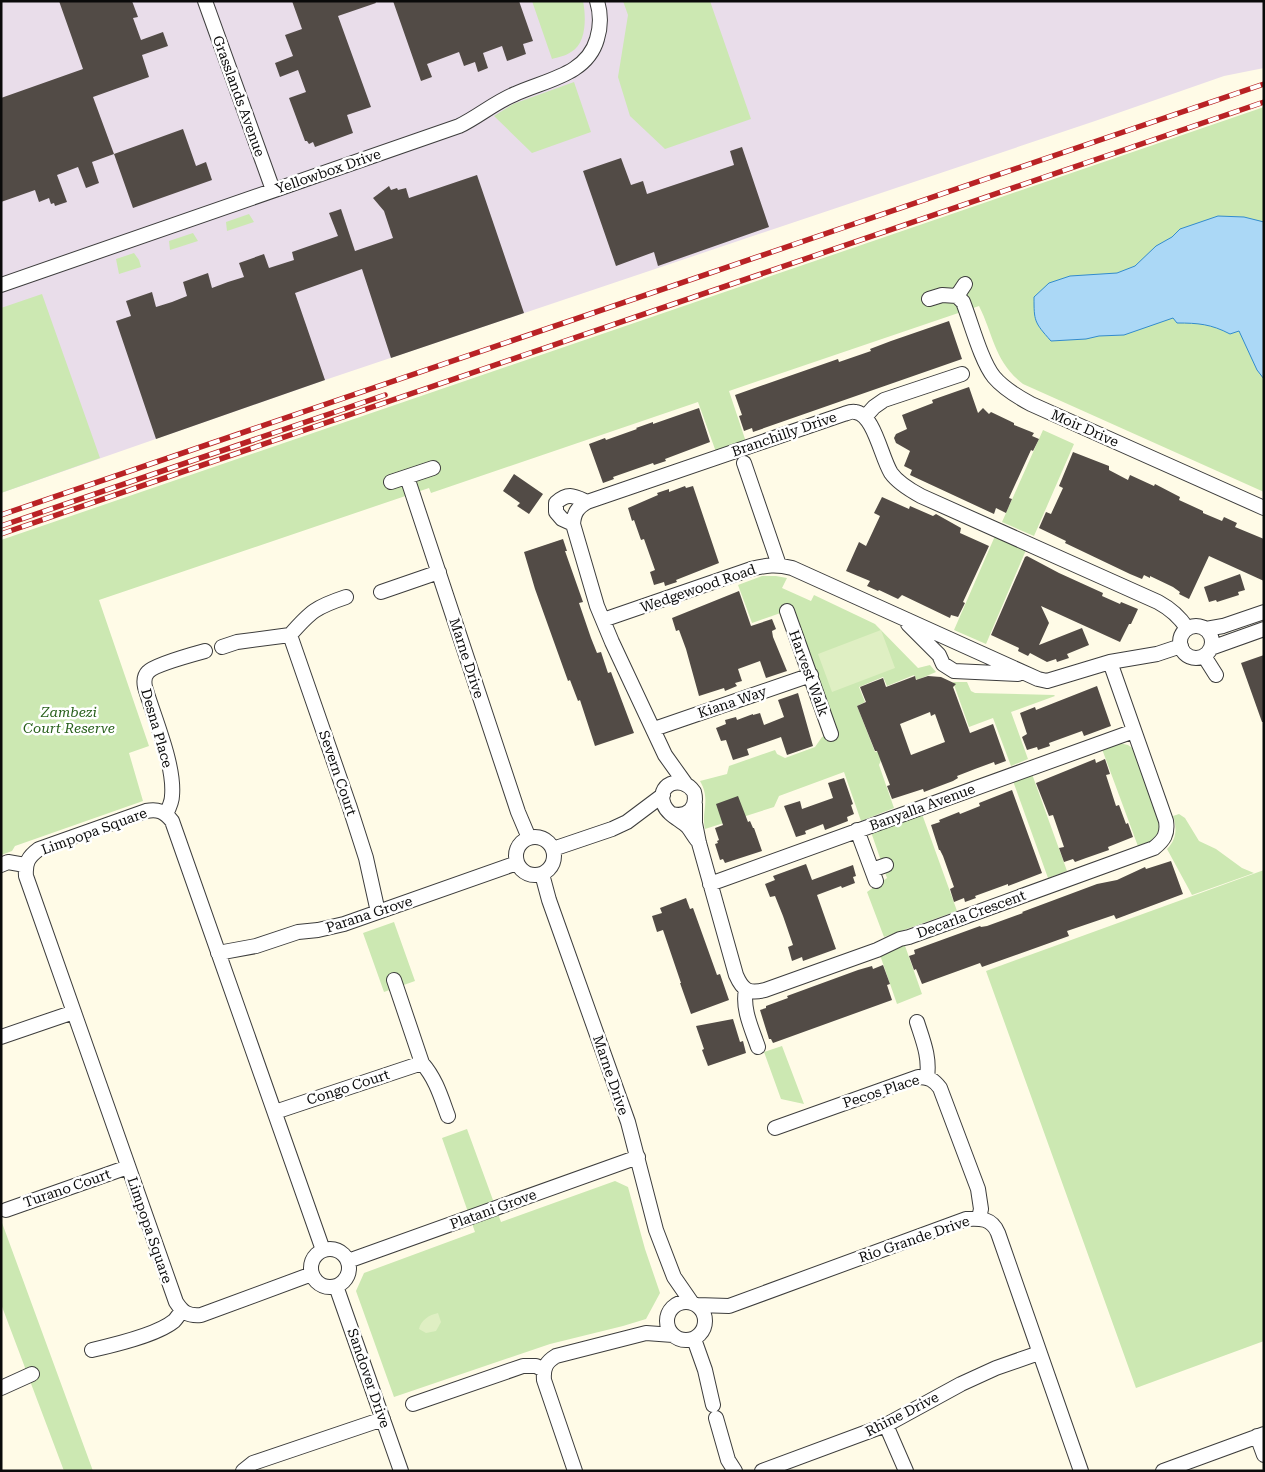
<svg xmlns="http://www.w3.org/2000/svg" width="1265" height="1472" viewBox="0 0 1265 1472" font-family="'Roboto Serif',serif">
  <rect width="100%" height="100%" fill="#fffbe7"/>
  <path fill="#e9ddea" d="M1,1H1264V68L1224,76L1095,121L325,380L1,493Z"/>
  <path fill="#cce8b2" d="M532,1H583C586,16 587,43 571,52C566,56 558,57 552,59Z
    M623,1H710L751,119L665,149L630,116L618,77L628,15Z
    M574,82L591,132L532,153L494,116L513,104Z
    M1264,107V492L1023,384C994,361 994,336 979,306L729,391L746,442L716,452L698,402L431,493L429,488L99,600L149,746L129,753L143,801L15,846L12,851L1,855V540Z
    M249,214L254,222L227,231L226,222Z
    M193,233L198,241L170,250L169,241Z
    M134,253L139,260L141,267L119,274L116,259Z
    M42,294L100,458L1,493V308Z
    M1043,430L1074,444L1034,536L1002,522Z
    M995,536L1026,550L986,644L954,630Z
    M762,576H776L787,578L782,588L811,601L814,595L875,624L918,668L930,665L936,672L917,680L914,675L887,686L883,677L859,687L865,702L857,706L875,752L879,751L882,758L879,765L894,808L861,821L844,772L779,796L774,807L705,829C701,811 711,800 700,781L727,774L729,766L775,750L777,754L785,758L815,747L822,737L838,732L792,609L752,623L738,585Z
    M953,682H967L971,691L975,693L1054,695L1055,696L1011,712L1028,759L1011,766L993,718L969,727Z
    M1119,743L1128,745L1135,750L1163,826L1156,841L1139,849L1102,749Z
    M1032,774L1067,871L1048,878L1013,781Z
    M922,814L957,911L884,937L867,892L887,878L871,832Z
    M1179,814L1185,818L1199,841L1216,849L1242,868L1254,873L1192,895L1167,849C1177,839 1177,828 1173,816Z
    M1264,870V1341L1136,1388L986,971Z
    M394,922L415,981L384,992L363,933Z
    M904,943L922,994L897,1004L880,955Z
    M782,1046L804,1104L781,1099L764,1052Z
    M467,1129L501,1222L615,1181L628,1187L645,1249L660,1293L646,1319L623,1326L550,1344L394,1397L356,1291L364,1273L475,1232L442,1138Z
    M1,1220L93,1471H64L1,1304Z"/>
  <path fill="#dfefc3" d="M881,630L895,668L832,692L818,654Z
    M438,1313L441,1322L436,1331L426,1333L419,1329C421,1320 429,1315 438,1313Z"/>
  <path fill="#abd8f6" stroke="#328bcd" d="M1218,216L1244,217L1264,222V379L1257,370L1239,331L1230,334C1211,324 1198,323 1177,323L1173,318L1124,335L1099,336L1086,339L1051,341C1034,322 1034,321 1034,297L1049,283L1070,276L1117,273L1135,266L1156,246L1172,237L1180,229Z"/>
  <path fill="#524b46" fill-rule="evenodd" d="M59,1H132L138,17L133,18L141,40L163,32L168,46L142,55L149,77L93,97L114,154L92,162L99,183L86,188L78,167L57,175L67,202L55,206L54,203L51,204L49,198L39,202L35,190L1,202V98L83,69Z
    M292,1H375L376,3L338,16L371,107L347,115L353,133L315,147L313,142L309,144L307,141H305L289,98L306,92L298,70L280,77L275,63L293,56L285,35L302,29Z
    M393,1H519L533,41L523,44L526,54L507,61L502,46L483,53L488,68L478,72L475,62L464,66L459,52L427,64L432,77L421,81Z
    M183,129L196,166L206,162L212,180L133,208L114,154Z
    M742,147L769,227L658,266L654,252L616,266L583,171L621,158L631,185L643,181L647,194L734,165L730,151Z
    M477,175L524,313L391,358L362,269L295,293L325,380L156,439L116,321L131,316L126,301L152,292L156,307L172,302L187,296L183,282L208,273L212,288L228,282L244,277L239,263L264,254L269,268L294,260L292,252L338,236L329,213L341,209L355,251L393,238L384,211L373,198L389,186L391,190L397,188L398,190L406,188L409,198Z
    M949,321L962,359L753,432L752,428L744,431L739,416L742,415L735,395L838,359L839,362L871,351L870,349L891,341Z
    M969,387L978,413L983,408L989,414L991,412L1014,423V425L1034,433L1032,436L1039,439L1033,451L1031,450L1009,498L1012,499L1006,513L996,508L994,514L910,475L912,470L904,466L910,451L896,443L894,438L896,434L907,429L902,415L933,403L932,400Z
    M699,408L710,442L665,459L666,461L654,465L653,463L613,477L614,479L603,483L589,444L605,438L606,440L637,429L636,428L653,422V424Z
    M1073,452L1109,466V470L1128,480L1130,475L1154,486L1155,484L1180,497L1179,500L1203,511V513L1222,521L1224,517L1237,523L1235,527L1264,539V581L1209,556L1189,599L1179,594L1180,592L1173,587L1150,576V578L1144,575L1142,579L1130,574L1065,543L1066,541L1039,528L1046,512L1051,514L1063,488L1059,486Z
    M514,474L543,494L529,514L517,506L520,503L503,491Z
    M685,486L686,488L693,486L719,563L676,580L677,582L665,586L664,582L654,585L650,572L655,570L644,539L641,540L634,520L632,521L628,508L658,495L657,493L669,489V492Z
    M882,497L909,509L910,506L933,516L936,514L961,528L960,533L989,546L963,602L965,603L958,617L951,615L950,618L902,595L898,599L879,590L878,591L867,586L870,581L846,571L859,542L866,546L880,516L874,513Z
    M563,539L567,551H565L583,602L579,603L591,638L597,653L601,652L608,673L611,672L634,733L595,746L580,700L578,701L570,680L568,681L535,589L524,552Z
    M1027,556L1059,573L1103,593L1102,596L1120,604L1121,602L1138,609L1131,624H1129L1120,642L1041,606L1049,623L1039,645L1082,628L1089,645L1067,654L1069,658L1057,662L1056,659L1047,662L1030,653L1028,656L1018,651L1019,648L991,635L1025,557Z
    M1240,574L1245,590L1238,592L1239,595L1217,602L1216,600L1209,602L1204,587Z
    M739,591L751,626L772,619L776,629L772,631L773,637L787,671L766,678L760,661L738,669L742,681L735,683L737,686L725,691L724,688L699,696L686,649L679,630L676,631L672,618Z
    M1264,655V722H1262L1241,663Z
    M915,676L916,680L928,676L941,677L956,684L953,687L970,733L993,724L1006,761L995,765L994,762L975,769L957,776L958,778L953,781L924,792L923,789L892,799L887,786L890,785L877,751H875L857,706L866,702L860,687L883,678L886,687ZM930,712L931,716L935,714L945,742L911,755L900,724Z
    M1097,686L1111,726L1084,736L1082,731L1049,743L1050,746L1038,750L1037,747L1027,750L1022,737L1027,734L1020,713L1035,707L1036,710Z
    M798,693L813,746L787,755L781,737L747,749L749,755L733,760L726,740L721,741L716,728L726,724L725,720L736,717L737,720L753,714V715L760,713L764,725L784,717L778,700Z
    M1095,759L1096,763L1105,759L1110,774L1106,775L1116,806L1119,805L1126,824L1128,823L1133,837L1108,847L1109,850L1086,858L1075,862L1073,859L1064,862L1059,848L1064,847L1053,815L1049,816L1036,783Z
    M844,778L853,804L851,805L854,814L847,817L848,821L825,830L823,824L805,831L806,834L796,837L784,806L800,801L802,809L833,798L828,783Z
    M1012,790L1042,873L1016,883L1008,886V884L975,896L976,898L965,902L964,898L954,902L950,889L954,887L943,856L940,850H939L931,825L940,822L939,820L959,812L960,814L980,806L979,803Z
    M738,796L748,822L750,821L753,828H754L762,851L725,863L723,859L720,860L715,844L718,843L717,841L719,840L715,828L723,825L716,804Z
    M1171,861L1183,894L1116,919L1114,915L1067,931L1069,936L982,967L980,963L922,984L916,969L914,970L909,956L915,954L914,950L980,926L981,927L987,926L1023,913L1022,912L1097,884L1117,880L1145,867L1146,869Z
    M806,864L812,880L853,865L856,876L853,877L855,883L842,888L841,886L817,895L836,949L803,961L802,957L792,961L788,947L793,945L783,916L775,896L770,897L765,884L775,880L773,876Z
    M686,898L690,909L693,908L717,975L720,974L729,1000L691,1014L680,983H681L663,930L657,932L652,916L662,913L660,908Z
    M883,965L890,984L887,985L892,1000L773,1043L771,1039H769L760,1010L766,1008V1006L788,998L787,996L858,970L872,966L873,969Z
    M733,1019L740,1042L743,1041L746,1053L708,1066L702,1050L704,1049L696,1026Z"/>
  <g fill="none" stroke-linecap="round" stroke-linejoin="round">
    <g stroke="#3d3d3d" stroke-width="16">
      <path id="minor" d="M205,1L273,190
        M1,285L459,126C478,117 495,102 515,94C545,80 587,75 597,39C601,26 601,14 597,1
        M957,296L965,284
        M929,299L942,295L957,296L963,302C971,322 981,361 994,377C1004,389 1018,397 1031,404L1264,508
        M865,417L874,407L884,400L962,374
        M744,463L779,565
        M407,477L518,812L529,838
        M391,482L433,468
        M573,524L562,519L556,512V503C568,492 574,496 587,502
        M381,592L439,572
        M787,611L831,734
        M603,620L751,569C766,565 777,564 792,568L1038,679L1047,681L1110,662L1157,654L1181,646
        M908,624L939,655L943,664L954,671L1018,674
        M1180 642a16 16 0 1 1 32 0a16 16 0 1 1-32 0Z
        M1206,629L1223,626L1264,612
        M290,635L349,805L366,858L378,912
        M222,647L237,642L290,635C311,611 316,607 346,597
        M1211,648L1264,629
        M1204,656L1216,675
        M654,729L811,675
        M685,783L665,755L612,642L597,606L573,524C574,513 577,508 587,502L844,414C847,413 852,411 855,412C874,414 881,457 891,473C898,483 910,490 921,496L1158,602C1171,609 1179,616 1187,628
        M695,804V823L699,843L736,975C743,991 749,994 765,990L877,950L900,939L909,937L1154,848C1164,840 1168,834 1166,821L1110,662
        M166,814C169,808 172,802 172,796C175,765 154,718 145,687C144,682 144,676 148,672C154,665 194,654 205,651
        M672,814C688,818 698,807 694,792C681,773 655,785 664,805C668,815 681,820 688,827C691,831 694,836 697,840
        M857,830L876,881
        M516 856a19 19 0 1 1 38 0a19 19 0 1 1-38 0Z
        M553,849L612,829L627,822L663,795
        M1,865L8,862L25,865
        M872,870L886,865
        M542,874L549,900L628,1122L656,1230L674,1277L692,1303
        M710,884L1134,731
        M218,953L256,946L298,932L318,930L344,924L517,863
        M394,980L422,1063C436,1079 441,1097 448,1116
        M746,990C742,1009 752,1029 758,1047
        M917,1022C923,1041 930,1057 927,1077
        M1,1037L74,1012
        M275,1112L422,1063
        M775,1128L918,1077C929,1077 934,1080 940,1088L978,1189L981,1209L979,1218
        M6,1210L128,1167
        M311 1268a19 19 0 1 1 38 0a19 19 0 1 1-38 0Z
        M348,1261L638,1157
        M312,1274L201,1315C188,1316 183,1313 176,1302L26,876C25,863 28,857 39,849L146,811C158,809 164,811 172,821L323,1250
        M336,1286L401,1471
        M667 1321a19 19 0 1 1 38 0a19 19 0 1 1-38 0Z
        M697,1305L729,1306L966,1219C980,1218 992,1218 998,1233L1081,1471
        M694,1339L705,1370L713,1405
        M92,1350C114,1345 157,1335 174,1321C177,1318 179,1314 182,1311
        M1,1388L32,1374
        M413,1404L523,1366H536L544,1370
        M716,1418L728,1460L735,1471
        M886,1425L906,1471
        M1257,1436L1264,1455
        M243,1471L253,1463L383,1419
        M575,1471L544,1380C543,1368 546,1362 556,1356L646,1333L673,1335
        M762,1471L886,1425L961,1384L996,1368L1039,1353
        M1163,1471L1264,1434"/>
    </g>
    <use href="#minor" stroke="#fff" stroke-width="14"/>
    <g stroke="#b92225" stroke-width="5.5">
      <path id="rail" d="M1,515L1264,84
        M1,526L385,395
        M1,534L1264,102"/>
    </g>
    <use href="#rail" stroke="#fff" stroke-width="4" stroke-dasharray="11" stroke-linecap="butt"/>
  </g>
  <g text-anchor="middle" stroke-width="5" stroke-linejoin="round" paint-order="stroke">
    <g font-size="14" fill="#0a0a0a" stroke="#fff">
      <text transform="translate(239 96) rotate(70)" y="5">Grasslands Avenue</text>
      <text transform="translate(328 171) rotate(-19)" y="5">Yellowbox Drive</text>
      <text transform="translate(1085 428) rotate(24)" y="5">Moir Drive</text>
      <text transform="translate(784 434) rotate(-19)" y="5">Branchilly Drive</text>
      <text transform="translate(698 588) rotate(-19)" y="5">Wedgewood Road</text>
      <text transform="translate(467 658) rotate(72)" y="5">Marne Drive</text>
      <text transform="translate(809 673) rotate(70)" y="5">Harvest Walk</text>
      <text transform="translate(732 702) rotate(-19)" y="5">Kiana Way</text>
      <text transform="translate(157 728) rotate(74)" y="5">Desna Place</text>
      <text transform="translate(338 773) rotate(71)" y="5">Severn Court</text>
      <text transform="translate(922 807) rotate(-20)" y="5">Banyalla Avenue</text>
      <text transform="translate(94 831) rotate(-20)" y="5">Limpopa Square</text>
      <text transform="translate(369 914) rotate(-18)" y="5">Parana Grove</text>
      <text transform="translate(971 914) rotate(-20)" y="5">Decarla Crescent</text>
      <text transform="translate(611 1075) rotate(71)" y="5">Marne Drive</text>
      <text transform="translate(348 1087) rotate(-18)" y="5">Congo Court</text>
      <text transform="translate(881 1091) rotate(-18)" y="5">Pecos Place</text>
      <text transform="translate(67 1188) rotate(-19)" y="5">Turano Court</text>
      <text transform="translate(493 1209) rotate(-20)" y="5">Platani Grove</text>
      <text transform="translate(150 1230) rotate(71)" y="5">Limpopa Square</text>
      <text transform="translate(914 1239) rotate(-19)" y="5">Rio Grande Drive</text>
      <text transform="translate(369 1378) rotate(71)" y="5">Sandover Drive</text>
      <text transform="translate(902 1414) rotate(-27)" y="5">Rhine Drive</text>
    </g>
    <g font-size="14" font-style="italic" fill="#28601b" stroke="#fff">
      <text x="69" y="717">Zambezi<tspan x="69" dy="16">Court Reserve</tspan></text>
    </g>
  </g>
  <rect width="1265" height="1472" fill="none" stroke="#0a0a0a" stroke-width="5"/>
</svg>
